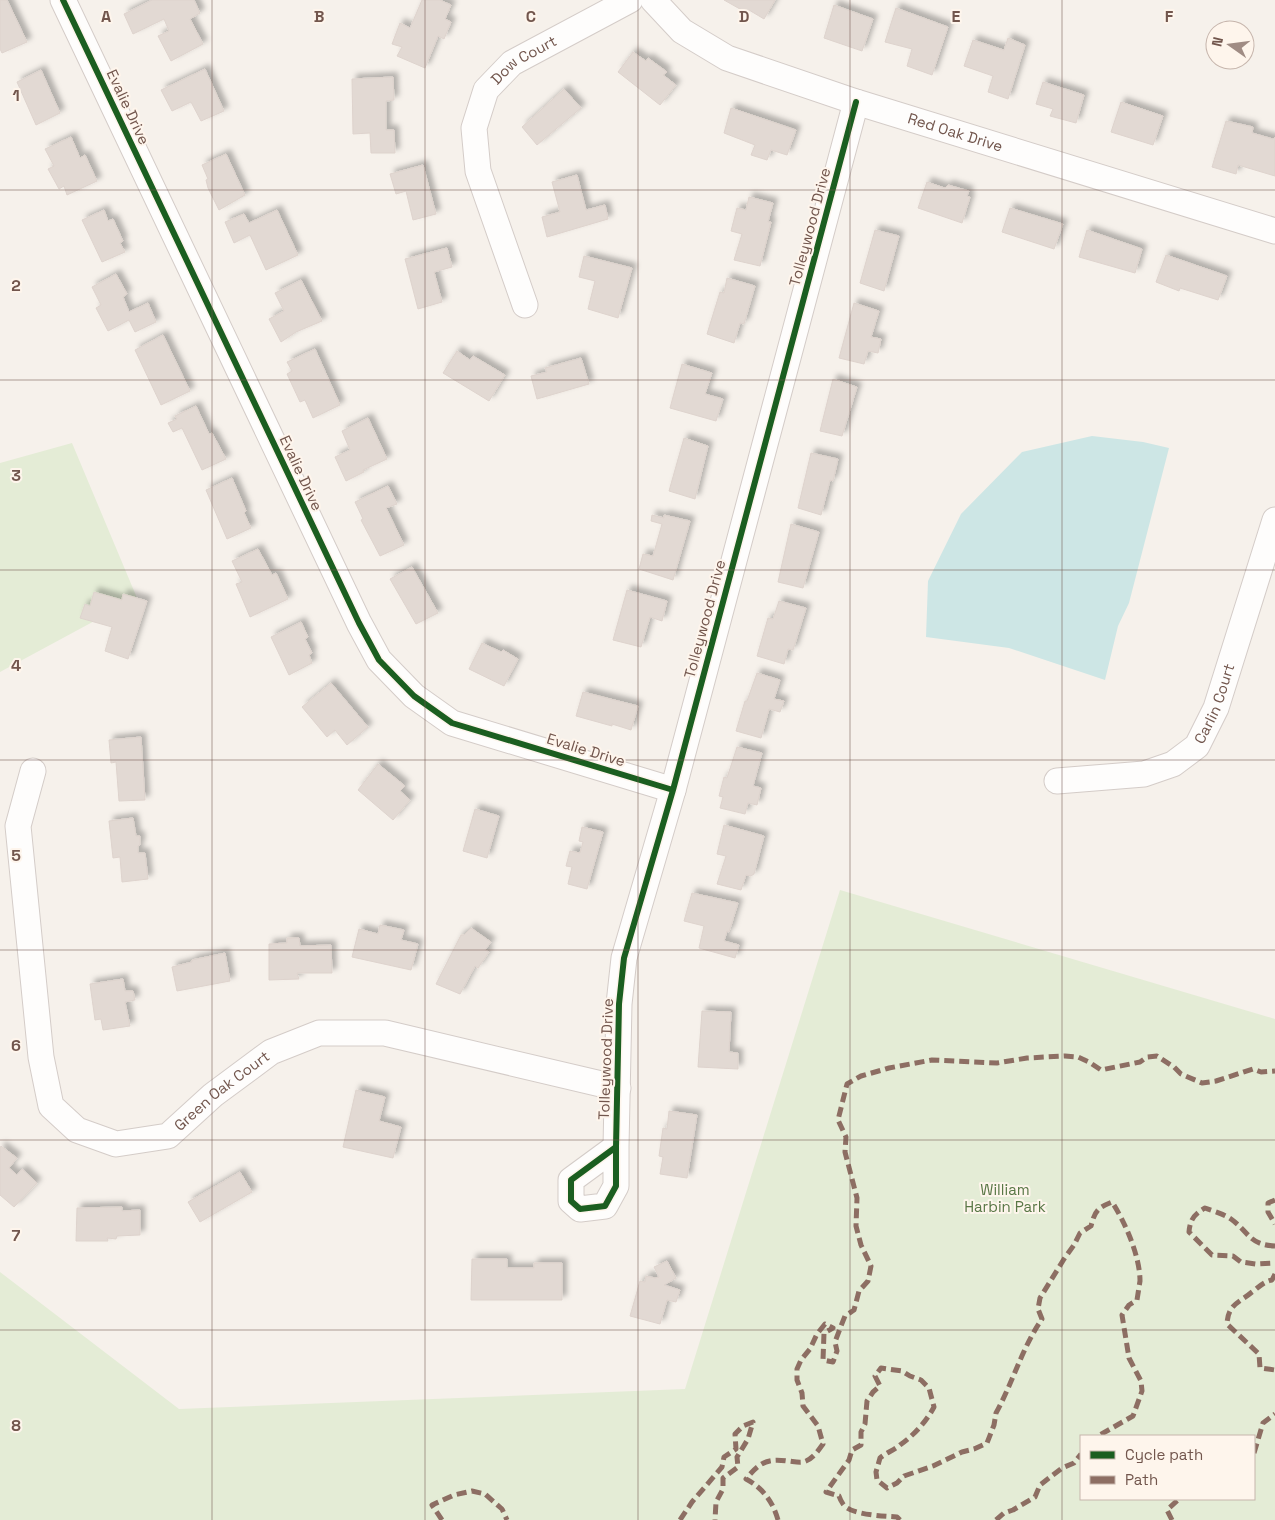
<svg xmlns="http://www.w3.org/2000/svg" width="1275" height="1520" viewBox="0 0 1275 1520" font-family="'Space Grotesk',sans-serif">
  <defs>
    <filter id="shadow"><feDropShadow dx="4.5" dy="-4.5" stdDeviation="2.5" flood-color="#0004"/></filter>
  </defs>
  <rect width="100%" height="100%" fill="#f6f1eb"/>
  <path fill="#e4ecd6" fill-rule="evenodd" d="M72,443L137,598L0,672V463Z
    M840,890L1275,1019V1520H0V1272L179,1409L685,1389ZM1254,1436V1499H1081V1436Z"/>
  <path fill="#cde6e5" d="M1092,436L1143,442L1169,448L1129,603L1118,626L1105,680L1009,648L926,637L928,581L961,514L1022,452Z"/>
  <path fill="#e2d9d3" stroke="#ded3cd" filter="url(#shadow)" d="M0,0H7L27,42L2,53L0,49Z
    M152,0H194L200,13L190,19L203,44L171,61L158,36L169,31L164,19L133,34L124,14Z
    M422,0H440L451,5L445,19L451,22L444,39L438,36L425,68L397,56L402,47L392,44L400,23L410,28Z
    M724,0H775L764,19L749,10L747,13Z
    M834,5L873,19L862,51L824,38Z
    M896,8L948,27L932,75L907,66L912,49L885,42Z
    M1008,38L1025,45L1008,99L988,92L993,76L964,66L973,40L1004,50Z
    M633,52L646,61L648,58L667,72L663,75L676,85L660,105L618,72Z
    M205,69L224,111L201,121L191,102L172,111L161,90Z
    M41,70L60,113L36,125L17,82Z
    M393,77L394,100L386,101V130H394L395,153H371L370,133L353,134L352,79Z
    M1043,82L1084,95L1076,123L1050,116L1053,109L1036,104Z
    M564,89L581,108L537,145L522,127Z
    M1121,102L1163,116L1153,145L1111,132Z
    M731,108L796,130L787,155L771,150L767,160L751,155L755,145L724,133Z
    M1226,121L1253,127L1252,133L1273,139L1275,137V176L1238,165L1236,174L1212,167Z
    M71,137L80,158L85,155L97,181L67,195L64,186L59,189L48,169L54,166L45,149Z
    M226,154L245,195L219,210L208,188L206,180L208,179L202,165Z
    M423,165L436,214L413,220L406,191L396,194L390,174Z
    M577,175L586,210L605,205L608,219L547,237L542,217L560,212L552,182Z
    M927,182L945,188L948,185L969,191L967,196L970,197L962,223L918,208Z
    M749,197L773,203L768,222H771L760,266L734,260L742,234L731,231L737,208L746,210Z
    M1010,208L1063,224L1054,249L1002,232Z
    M104,210L108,221L113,219L123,241L120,243L125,252L102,262L82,220Z
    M277,210L298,255L266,270L250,235L234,243L225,222L244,214L249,223Z
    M875,230L899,236L884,291L860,283Z
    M1087,230L1142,249L1135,273L1079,257Z
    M447,248L452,267L434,272L442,302L418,309L405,259Z
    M1166,255L1227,276L1218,300L1180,288L1179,291L1156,282Z
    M584,256L632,268L618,318L588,309L595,281L579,277Z
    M116,274L127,294L123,297L129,312L148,303L156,322L135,332L129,320L108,331L96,308L101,305L92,287Z
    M727,278L755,286L744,324L740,323L734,343L707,334L720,292L724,293Z
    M301,280L322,321L296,332L281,342L269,319L284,311L275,293Z
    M854,303L879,311L871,337L881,339L878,353L868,351L864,364L839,358Z
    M163,335L190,391L161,405L135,350Z
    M315,349L340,405L313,418L305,400L300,402L287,374L292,371L287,362Z
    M457,351L470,360L473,356L505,375L489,401L443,373Z
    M581,358L589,384L537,399L531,376L547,372L545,368Z
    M682,364L712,373L705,394L723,399L716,421L670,408Z
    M833,379L857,387L842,436L820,431Z
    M196,406L209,434L212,433L226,459L202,470L182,428L173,432L168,423L177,419L175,416Z
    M368,418L387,459L363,470L364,472L346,481L335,457L350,450L342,431Z
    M684,438L708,446L695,499L669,491Z
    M811,453L838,459L833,481L830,480L821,515L798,508Z
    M232,478L246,511L244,513L251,528L227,539L206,490Z
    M388,486L397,504L386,508L404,545L380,556L361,520L363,519L355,502Z
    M652,515L664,518V515L690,521L673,580L639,569L643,554L653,556L662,524L651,521Z
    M791,524L819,532L803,588L778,582Z
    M258,549L272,575L276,573L288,599L250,617L236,584L242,582L232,561Z
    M412,567L438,613L416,624L390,579Z
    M627,590L667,601L662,621L650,617L641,647L613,640Z
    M94,592L122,600L123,594L147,601L128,659L105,651L112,627L80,618L85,604L90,606Z
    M779,601L806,608L793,650L788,649L784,664L757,656L768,618L773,619Z
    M301,622L308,637L305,639L312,653L309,655L312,663L289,675L271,637Z
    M482,643L501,652L503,650L518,659L504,686L469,669Z
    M757,673L780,680L774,699L784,701L780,712L769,709L761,738L736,731L745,701H747Z
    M331,683L368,727L347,745L335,730L327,737L302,707Z
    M583,692L638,706L631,730L612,724V726L576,716Z
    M141,737L145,800L119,801L116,762L111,763L109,740Z
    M737,747L762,753L753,786L761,788L757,805L748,803L745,814L720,808L723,797L719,796L724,777L727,778Z
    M378,764L405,786L400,791L410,800L393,820L358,790Z
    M475,809L499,816L487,858L463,851Z
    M133,818L136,836H140V845L138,846V853H145L148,879L122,882L120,857L113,858L109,821Z
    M724,825L764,836L754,874L751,876L746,875L741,890L717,884L726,856L717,854Z
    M582,827L603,832L587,889L568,884L572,867L566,866L570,851L580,853L583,842L579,841Z
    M692,893L738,903L729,932L727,931L724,941L739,945L735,958L699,948L704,926L684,921Z
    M380,925L404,930L401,940L418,944L411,970L352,957L359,929L378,934Z
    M471,928L491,942L485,950L489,952L478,968L475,966L460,994L436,984L461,935H464Z
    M287,938H299L300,946L331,945L332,973H297L299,979L269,980V944L287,943Z
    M225,953L230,981L177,991L172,967L192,962V960Z
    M123,979L125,991H133L135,1000L125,1002L130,1026L103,1030L101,1019L95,1020L90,984Z
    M702,1011L731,1012L729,1052L738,1053V1069L698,1067Z
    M356,1090L385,1097L379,1121L401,1127L393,1158L343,1147Z
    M669,1111L697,1115L687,1178L660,1174L663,1157L659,1156L663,1128L667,1129Z
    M1,1146L17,1158L9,1168L17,1175L22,1169L37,1183L14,1207L0,1195V1148Z
    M240,1172L252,1192L200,1222L188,1202Z
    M122,1207V1211L140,1210V1235L117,1236L116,1239L107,1238L108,1241H76L77,1208Z
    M472,1259H507V1268H534V1263H562V1300H471Z
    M667,1261L676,1278L664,1285L680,1290L676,1302L667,1300L660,1324L630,1316L640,1281L645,1282L646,1276L655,1278L659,1277L654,1267Z"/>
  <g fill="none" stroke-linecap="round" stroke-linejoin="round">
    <g stroke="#d4ccc8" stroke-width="27">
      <g id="minor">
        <path d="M63,0L359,623L379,660L414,696L452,723L673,790"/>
        <path id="s1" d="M653,0L682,31L727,58L856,102L1275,231"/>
        <path id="s2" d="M525,305L478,171L474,128L486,90L512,63L630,0"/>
        <path id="s3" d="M33,771L18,826L41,1057L51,1106L77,1130L116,1144L168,1136L213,1095L271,1052L319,1033H385L618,1088"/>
        <path id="s4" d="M1057,781L1144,774L1173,764L1197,746L1216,708L1275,520"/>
        <path d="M616,1147V1186L605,1206L580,1209L571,1201V1180L616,1147L619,1004L624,958L673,790L856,102"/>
      </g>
    </g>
    <use href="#minor" stroke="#fefdfc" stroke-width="25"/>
    <path stroke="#8d6e63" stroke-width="5" stroke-dasharray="10 5" stroke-linecap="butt" d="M1275,1200L1268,1203V1212L1275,1224
      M1275,1246C1249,1245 1249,1232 1231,1219C1224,1214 1213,1211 1205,1208C1194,1214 1190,1220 1189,1232L1212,1255L1233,1256L1241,1262L1256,1264L1275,1263
      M1275,1274L1272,1280C1263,1282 1259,1287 1252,1292C1239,1303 1228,1304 1227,1324L1259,1354L1260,1368L1275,1370
      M1254,1453L1263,1423L1275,1414
      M442,1520L432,1505L454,1495L472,1491L485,1494L502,1509L507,1520
      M680,1520L692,1502L722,1467L724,1457L736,1449L735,1434L743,1426L753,1422L748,1439L737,1457L738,1467L723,1478V1489L716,1502L715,1520
      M778,1520C773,1502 763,1488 746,1479C759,1463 767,1458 787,1461C791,1461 798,1463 803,1462C812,1460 818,1451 823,1444L818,1426L803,1406L802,1393L797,1380V1369L801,1360L810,1349L817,1334L825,1324L833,1328L824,1333L823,1360L833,1362L837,1351L835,1342L841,1326L845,1316L854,1310L859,1291L868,1281L871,1266L861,1245L856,1226L857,1198L845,1152L846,1137L838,1120L847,1084L861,1076L889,1068L932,1060L997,1063L1027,1058L1065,1056L1078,1057L1089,1062L1101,1070L1140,1062L1147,1057L1157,1056L1174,1067L1181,1074L1202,1083L1216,1081L1253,1069L1261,1072L1275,1071
      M900,1520L897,1517C884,1516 850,1515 843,1504C841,1501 840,1499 839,1496L826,1492L849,1460L852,1450L861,1445V1432L865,1424L867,1401L873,1392L880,1386L875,1376L881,1368L902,1371L910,1376L921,1380L929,1388L934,1407C926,1422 914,1435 900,1445C894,1450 886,1453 880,1458L876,1472L877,1480L887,1488L897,1483L904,1476L933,1466L962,1452L974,1449L987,1443L994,1425L996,1413C1013,1382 1022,1348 1042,1319L1038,1309L1040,1298L1064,1259L1074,1245L1080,1233L1091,1226C1095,1211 1097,1208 1112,1202C1125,1222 1140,1256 1140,1281C1139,1287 1138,1294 1137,1300L1129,1305L1122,1315L1129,1358L1141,1381L1142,1391L1133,1416L1098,1436
      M996,1520L1004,1513L1013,1510L1035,1497L1040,1485L1062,1468L1074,1463L1081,1454
      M1172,1520L1167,1510L1179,1499"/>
    <g stroke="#fef5ec" stroke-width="9">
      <path id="cycleway" d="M63,0L359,623L379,660L414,696L452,723L673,790
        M616,1147V1186L605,1206L580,1209L571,1201V1180L616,1147L619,1004L624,958L673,790L856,102"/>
    </g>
    <use href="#cycleway" stroke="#1b5e20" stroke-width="6"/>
  </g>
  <path fill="none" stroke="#72564d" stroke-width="1" stroke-opacity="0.55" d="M212,0V1520M425,0V1520M638,0V1520M850,0V1520M1062,0V1520M0,190H1275M0,380H1275M0,570H1275M0,760H1275M0,950H1275M0,1140H1275M0,1330H1275"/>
  <g text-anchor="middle" stroke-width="4" stroke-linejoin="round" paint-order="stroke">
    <g font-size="15" fill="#72564d" stroke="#fef5ec">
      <text dy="5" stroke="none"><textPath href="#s2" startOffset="274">Dow Court</textPath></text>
      <text transform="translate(128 107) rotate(65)" y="5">Evalie Drive</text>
      <text dy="5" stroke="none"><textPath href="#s1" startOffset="335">Red Oak Drive</textPath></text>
      <text transform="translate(810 227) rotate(-75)" y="5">Tolleywood Drive</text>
      <text transform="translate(301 473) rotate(65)" y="5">Evalie Drive</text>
      <text transform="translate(705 619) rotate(-75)" y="5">Tolleywood Drive</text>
      <text dy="5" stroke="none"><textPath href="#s4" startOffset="194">Carlin Court</textPath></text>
      <text transform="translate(586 750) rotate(17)" y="5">Evalie Drive</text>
      <text transform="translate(606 1059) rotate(-88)" y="5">Tolleywood Drive</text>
      <text dy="5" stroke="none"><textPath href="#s3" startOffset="539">Green Oak Court</textPath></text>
    </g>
    <g font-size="15" fill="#597746" stroke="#fef5ec">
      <text x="1005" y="1195">William<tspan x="1005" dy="17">Harbin Park</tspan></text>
    </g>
  </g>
  <g font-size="16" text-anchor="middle" font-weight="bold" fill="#72564d" stroke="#fef5ec" stroke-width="4" stroke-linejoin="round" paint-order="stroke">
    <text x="106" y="22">A</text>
    <text x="319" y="22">B</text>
    <text x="531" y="22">C</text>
    <text x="744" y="22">D</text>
    <text x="956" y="22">E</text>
    <text x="1169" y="22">F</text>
    <text x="16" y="101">1</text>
    <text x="16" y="291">2</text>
    <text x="16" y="481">3</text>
    <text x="16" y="671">4</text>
    <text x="16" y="861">5</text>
    <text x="16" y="1051">6</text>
    <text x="16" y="1241">7</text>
    <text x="16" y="1431">8</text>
  </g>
  <rect x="1080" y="1435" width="175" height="65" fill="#fef5ec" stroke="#c6b5ac"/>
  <rect x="1090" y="1451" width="25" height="8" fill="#1b5e20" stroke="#c6b5ac"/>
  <text x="1125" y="1460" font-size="15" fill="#72564d">Cycle path</text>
  <rect x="1090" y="1476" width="25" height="8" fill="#8d6e63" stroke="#c6b5ac"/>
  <text x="1125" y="1485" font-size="15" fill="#72564d">Path</text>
  <g transform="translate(1230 45) rotate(284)"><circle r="24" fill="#fef5ec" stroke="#c6b5ac"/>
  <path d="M0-4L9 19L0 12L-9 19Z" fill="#a08c84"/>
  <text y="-8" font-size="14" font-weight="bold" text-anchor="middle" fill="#72564d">N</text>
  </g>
</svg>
